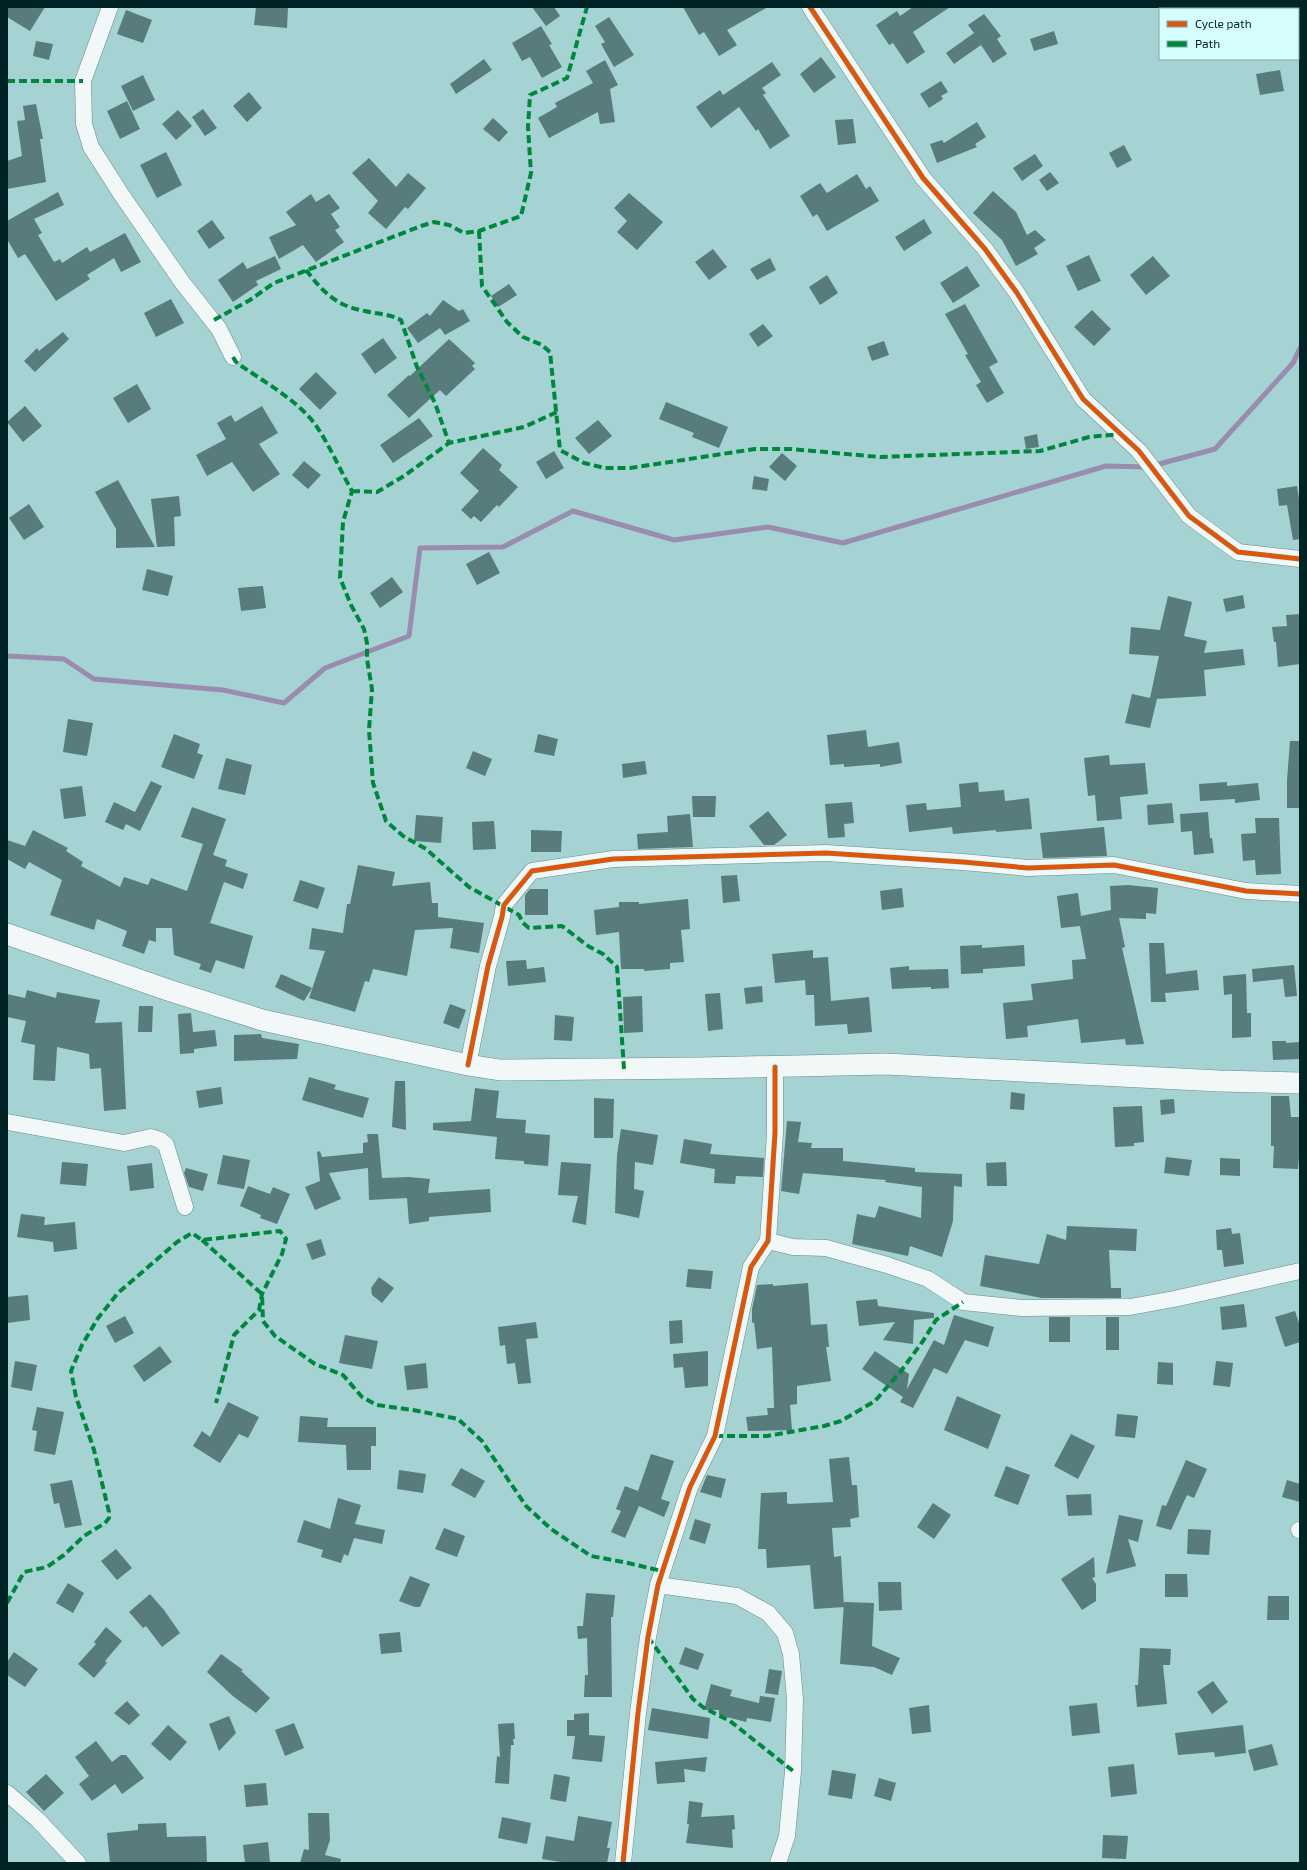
<svg xmlns="http://www.w3.org/2000/svg" width="1307" height="1870" viewBox="0 0 1307 1870" font-family="'Exo 2',sans-serif">
  <rect width="100%" height="100%" fill="#a5d2d2"/>
  <g fill="none" stroke-linecap="round" stroke-linejoin="round">
    <path stroke="#998cae" stroke-width="5" d="M7,656L64,659L94,679L223,690L284,703L325,668L409,636L420,548L503,547L573,511L674,540L768,527L843,543L1106,466L1148,467L1215,449L1293,363L1300,348"/>
  </g>
  <path fill="#587b7b" d="M7,7H45L30,31L7,17Z
    M256,7H288L287,28L254,25Z
    M532,7H554L560,16L546,26Z
    M683,7H768L727,30L737,45L719,56L704,32L699,35Z
    M913,7H950L913,32L925,52L907,64L893,43L889,45L876,25L897,11L900,16Z
    M126,10L152,20L143,43L117,34Z
    M984,14L1001,36L997,39L1007,54L993,63L981,45L954,64L946,53L974,33L968,25Z
    M609,17L634,55L614,67L601,44L605,42L595,26Z
    M541,26L552,44L549,45L562,67L542,78L530,57L522,61L512,43Z
    M1054,31L1058,44L1034,51L1030,39Z
    M36,41L53,44L49,60L33,56Z
    M821,57L836,77L814,93L800,74Z
    M484,59L492,70L456,94L450,84Z
    M605,60L618,85L610,89L615,122L600,124L598,112L549,138L538,118L557,107L555,103L593,83L586,71Z
    M772,62L781,75L762,88L766,93L763,95L790,136L770,149L758,129L756,131L739,107L711,128L696,107L720,90L723,95Z
    M1280,70L1284,91L1260,95L1256,74Z
    M143,75L155,100L133,111L121,86Z
    M941,81L948,92L941,96L943,99L929,108L920,94Z
    M249,92L262,108L247,122L233,106Z
    M127,101L140,129L120,139L107,111Z
    M36,104L43,139H40L46,182L7,189V161L22,156L17,121L25,120L23,106Z
    M203,109L217,128L205,136L192,117Z
    M178,110L192,126L176,140L162,124Z
    M493,118L508,132L499,142L483,129Z
    M853,119L856,143L838,145L835,120Z
    M977,122L986,137L975,144L977,147L937,163L930,144L942,140L944,143Z
    M1124,145L1132,160L1117,168L1109,153Z
    M166,152L182,185L157,198L140,165Z
    M1035,154L1043,166L1022,181L1013,168Z
    M369,158L396,187L408,173L426,188L408,209L405,207L386,229L368,213L378,201L352,173Z
    M1050,172L1059,183L1047,191L1039,180Z
    M857,174L866,189L870,186L879,201L827,231L817,214L813,217L800,196L820,183L827,193Z
    M993,191L1016,212L1027,235L1035,230L1046,240L1034,248L1038,254L1016,266L1002,240L973,213Z
    M58,192L64,205L34,219L42,233L38,235L54,262L60,259L62,263L87,247L90,252L125,233L141,262L121,272L114,258L87,275L90,279L56,301L25,254L18,258L7,239V221Z
    M629,193L663,222L637,250L617,232L627,221L614,208Z
    M311,194L316,202L329,194L340,208L331,214L340,227L335,230L344,242L316,262L303,245L279,259L269,237L296,225L286,212Z
    M924,219L932,233L904,251L895,237Z
    M212,220L225,238L209,249L197,231Z
    M713,249L727,267L709,280L695,262Z
    M1089,255L1101,281L1078,291L1066,266Z
    M275,256L281,269L256,281L258,285L233,302L218,280L243,262L247,269Z
    M1153,256L1170,276L1146,295L1130,275Z
    M770,258L776,270L757,280L750,269Z
    M967,266L980,286L953,303L940,283Z
    M827,275L838,293L820,305L809,287Z
    M509,284L517,295L498,307L491,296Z
    M171,299L184,323L156,337L144,313Z
    M443,300L459,311L463,309L470,321L445,335L440,328L418,343L407,328L427,313L430,316Z
    M965,304L998,362L989,367L1004,393L987,403L976,385L981,382L965,355L968,354L945,314Z
    M1092,310L1111,329L1094,346L1074,327Z
    M763,324L773,336L758,347L749,334Z
    M63,332L69,339L35,372L24,361L37,348L39,351Z
    M383,338L397,358L375,374L361,354Z
    M449,339L475,363L472,366L475,369L446,396L440,390L409,418L387,395L409,375L410,376Z
    M884,341L889,355L872,361L867,347Z
    M316,372L337,393L320,410L299,389Z
    M137,384L151,409L128,423L113,398Z
    M666,402L728,427L719,448L692,437L694,433L659,419Z
    M25,406L42,426L23,442L7,422Z
    M262,406L278,433L259,444L280,474L253,492L232,462L207,476L196,455L226,439L217,423L231,415L235,422Z
    M419,418L433,436L393,463L380,445Z
    M598,420L612,436L589,454L575,438Z
    M1037,434L1039,447L1026,449L1024,437Z
    M483,448L502,465L499,470L518,487L499,507L497,505L481,522L474,516L471,519L461,510L479,491L460,473Z
    M554,451L564,468L546,479L536,462Z
    M782,453L797,466L785,481L769,467Z
    M304,461L321,475L308,489L292,475Z
    M754,476L769,479L767,491L752,489Z
    M118,480L155,547L116,548V529L95,492Z
    M1297,486L1300,505V539L1293,540L1287,505L1279,506L1277,489Z
    M179,496L181,516L174,517L175,546L157,547L151,499Z
    M29,504L44,527L24,540L9,518Z
    M489,552L500,573L477,585L466,564Z
    M147,569L173,576L168,596L142,590Z
    M392,577L403,592L380,608L370,593Z
    M263,586L266,608L241,611L238,588Z
    M1243,595L1245,608L1226,612L1223,599Z
    M1168,596L1192,602L1184,636L1207,641L1204,653L1243,649L1245,665L1204,670L1206,696L1155,699H1157L1150,728L1125,723L1132,694L1150,698L1159,656L1129,654L1131,627L1160,630Z
    M1300,614V664L1278,667L1276,642H1274L1272,627L1287,626L1286,615Z
    M68,719L93,723L87,756L63,752Z
    M866,730L868,747L899,742L902,763L880,767V764L844,767V764L830,765L827,735Z
    M174,734L200,744L197,753L203,755L194,779L161,767Z
    M538,734L558,739L554,756L534,752Z
    M1290,741H1300V808H1287V780Z
    M473,751L492,759L485,776L466,768Z
    M1109,755L1110,765L1145,763L1148,794L1120,797L1122,819L1097,821L1095,795L1088,796L1084,758Z
    M226,758L252,765L245,795L218,789Z
    M645,761L647,774L623,778L622,764Z
    M151,781L162,786L140,831L126,824L123,830L105,822L114,802L135,812Z
    M978,782L979,792L1004,790L1005,801L1029,798L1032,829L996,832V830L953,834L952,827L909,832L906,805L926,803L927,810L961,807L959,784Z
    M1227,782V786L1258,783L1260,800L1235,803V799L1200,801L1199,784Z
    M82,786L86,816L64,819L60,789Z
    M692,796H716L715,817H693Z
    M852,802L854,823L844,824L845,837L828,838L825,804Z
    M1172,803L1174,823L1148,825L1147,805Z
    M192,807L226,819L213,855L227,860L225,866L248,874L243,889L224,882L210,923L253,936L244,969L216,960L211,973L199,969L201,964L174,955L172,928H156V942L149,940L144,954L122,946L127,931L97,919L94,930L50,915L62,880L29,862L25,869L7,859V840L25,846L33,830L68,848L66,851L83,862L81,866L120,887L124,877L148,885L151,878L187,891L203,844L181,837Z
    M768,811L787,835L774,845H764L749,826Z
    M1208,812L1210,838H1212L1214,853L1194,855L1192,831L1181,832L1180,814Z
    M690,814L693,847L638,849L637,834L668,832L667,816Z
    M416,815L443,817L441,843L414,841Z
    M1255,818H1279L1281,874L1256,875L1255,860L1243,861L1241,834L1256,833Z
    M494,821L496,849L473,850L472,822Z
    M1104,827L1107,856L1043,858L1040,833Z
    M531,830L562,831L561,852H531Z
    M358,865L395,872L392,886L430,882L432,903H438V917L484,923L479,953L450,948L453,928L415,930L407,976L373,969L369,982L365,981L355,1012L309,998L325,951L309,949L312,928L343,933L347,904H350Z
    M737,875L740,901L723,903L721,876Z
    M300,880L325,888L318,909L293,901Z
    M1128,885L1158,888L1156,914L1146,913V919L1119,918L1125,947L1122,948L1144,1044L1126,1045L1125,1039L1081,1043L1078,1019L1027,1026L1028,1037L1006,1039L1003,1003L1033,1000L1031,984L1073,979L1072,960L1086,959L1080,926L1061,928L1057,896L1078,893L1081,916L1111,910L1110,886Z
    M902,888L904,907L882,910L880,891Z
    M530,889H548V915H525V895Z
    M688,899L690,929L681,930L684,962L670,963V969L644,971V969H621L619,932L596,935L594,910L619,907V902H639V904Z
    M1149,943H1164L1166,974L1197,970L1199,990L1165,993L1166,1002H1151Z
    M982,945V948L1024,945L1025,966L983,969V973L961,974L960,946Z
    M813,950V958L828,957L831,1001L869,997L872,1032L848,1034L847,1024L815,1026L814,995H806L805,980L775,983L772,954Z
    M526,960L527,969L544,967L546,982L508,986L506,961Z
    M1294,965L1297,996L1285,997L1283,979L1253,982L1252,969Z
    M909,966V970L948,969L949,988L931,989V987L892,989L890,968Z
    M281,974L312,988L304,1001L275,987Z
    M1246,974L1247,1013H1251V1037L1232,1038V994L1224,995L1223,976Z
    M762,986L763,1002L746,1004L744,988Z
    M27,990L56,998L57,992L100,1000L95,1023L122,1022L126,1109L104,1111L101,1068L90,1069L89,1054L57,1047L55,1081L33,1080L35,1045L21,1042L26,1021L7,1017V994L25,998Z
    M720,993L723,1029L708,1031L705,994Z
    M642,996L643,1032L624,1033L623,997Z
    M450,1004L466,1010L459,1029L443,1023Z
    M139,1006H153L152,1032H138Z
    M191,1013L193,1032L215,1030L217,1046L194,1049V1053L180,1054L178,1014Z
    M555,1015L574,1017L572,1041L554,1040Z
    M261,1034L262,1038L299,1044L297,1059L234,1061V1035Z
    M1272,1041H1286V1043L1300,1042V1059L1273,1060Z
    M309,1077L336,1085L334,1089L369,1098L363,1118L302,1100Z
    M395,1081H405L406,1130L392,1127Z
    M221,1087L223,1104L199,1108L196,1091Z
    M475,1088L499,1091L496,1118L526,1120L525,1133L550,1135L548,1166L524,1164V1161L495,1159L497,1137L433,1130V1123L471,1121Z
    M1011,1092L1025,1094L1024,1110L1010,1109Z
    M1271,1096H1289L1291,1117H1300V1147L1298,1169L1273,1168L1274,1146H1271Z
    M594,1098L614,1099L613,1138H594Z
    M1174,1099L1175,1113L1161,1115L1160,1100Z
    M1142,1106L1144,1142L1134,1143V1146L1115,1147L1113,1107Z
    M787,1121L801,1122L798,1142L812,1143L811,1148H843V1161L915,1168V1172L962,1174V1187L954,1186L953,1221L942,1257L910,1246L908,1256L852,1244L857,1214L875,1218L879,1206L921,1218L922,1187L885,1182L886,1180L803,1173L799,1194L781,1191Z
    M621,1129L658,1135L653,1165L635,1162L634,1189L644,1191L639,1218L615,1213L617,1155Z
    M367,1134H378L382,1178L409,1177L430,1179L428,1193L490,1189L491,1212L429,1217V1221L409,1224L407,1198L369,1200L368,1168L329,1173L341,1199L315,1210L305,1187L320,1181L317,1152L320,1151L322,1157L363,1153V1143L368,1142Z
    M684,1139L712,1144L710,1154L764,1158L763,1177L736,1176L735,1184L714,1183L715,1169L680,1163Z
    M223,1155L250,1160L244,1189L217,1184Z
    M1166,1157L1192,1160L1189,1176L1164,1173Z
    M1220,1158L1240,1159V1176L1220,1175Z
    M62,1162L88,1164L86,1186L60,1184Z
    M561,1162L591,1164L586,1225L572,1222L578,1196L558,1195Z
    M1006,1162L1007,1186H987L986,1163Z
    M152,1163L154,1188L130,1191L127,1166Z
    M186,1168L208,1174L203,1191L189,1187L184,1173Z
    M248,1186L270,1194L273,1187L290,1194L277,1224L260,1218L261,1215L240,1206Z
    M21,1214L45,1217L44,1225L75,1222L77,1249L54,1252L53,1242L17,1237Z
    M1067,1226L1137,1229L1136,1251L1109,1250L1111,1288H1121V1298H1042L980,1286L985,1255L1039,1264L1047,1234L1066,1240Z
    M1231,1228L1232,1234L1240,1233L1244,1264L1224,1267L1222,1250H1217L1216,1230Z
    M321,1239L326,1255L312,1260L306,1244Z
    M688,1269L713,1271L711,1289L686,1287Z
    M379,1277L394,1288L382,1303L372,1295L371,1288Z
    M808,1283L811,1325L827,1324L829,1347H826L831,1381L797,1386V1404L790,1405L792,1430L748,1431L746,1417L768,1415L767,1408H774L772,1347L757,1349L754,1322L752,1323V1309L757,1285L773,1284V1286Z
    M28,1295L30,1320L7,1323V1297Z
    M877,1299L878,1306L934,1313V1318L914,1320L913,1344L883,1340L895,1322L859,1326L856,1301Z
    M1244,1304L1247,1327L1222,1330L1220,1307Z
    M1295,1311L1300,1326V1342L1285,1347L1275,1317Z
    M954,1315L994,1327L988,1347L965,1340L947,1374L934,1368L913,1408L900,1402L903,1397L862,1369L875,1351L909,1374L907,1389L934,1340L944,1345Z
    M125,1316L134,1333L115,1343L106,1326Z
    M1049,1317H1070V1342H1049Z
    M1106,1317H1119V1350H1106Z
    M682,1320L683,1343L670,1344L669,1321Z
    M536,1322L538,1338L526,1339L531,1383L518,1384L515,1363L507,1364L505,1345L500,1346L498,1327Z
    M345,1335L378,1341L372,1369L339,1363Z
    M160,1346L172,1362L144,1382L133,1366Z
    M708,1351V1386L685,1388L683,1367L674,1368L673,1354Z
    M15,1361L37,1365L32,1391L11,1387Z
    M1216,1361L1233,1363L1230,1387L1213,1385Z
    M1158,1362L1173,1363V1385L1157,1384Z
    M426,1363L428,1388L407,1390L404,1366Z
    M957,1396L1001,1415L988,1449L944,1430Z
    M228,1402L259,1417L248,1438L239,1434L220,1463L193,1446L202,1431L210,1437Z
    M37,1407L64,1412L55,1455L34,1451L37,1431L32,1430Z
    M1117,1414L1138,1416L1135,1438L1115,1436Z
    M300,1416L328,1418L327,1427H376V1446H371V1470H347L346,1445L298,1442Z
    M1071,1434L1095,1446L1078,1479L1054,1466Z
    M651,1454L674,1461L661,1499L670,1502L664,1517L639,1506L625,1538L611,1532L621,1511L616,1509L625,1486L638,1491Z
    M849,1457L852,1485H857L859,1517L850,1519L851,1527L832,1528L834,1557L841,1556L844,1607L814,1609L810,1565L767,1568L766,1549H758L761,1493L787,1492V1503L789,1504L833,1502L829,1459Z
    M1186,1460L1207,1469L1194,1498L1187,1495L1171,1530L1156,1526L1162,1505L1166,1506Z
    M1006,1466L1030,1475L1018,1505L994,1496Z
    M461,1468L485,1481L475,1498L451,1485Z
    M399,1470L426,1474L423,1493L397,1489Z
    M707,1475L726,1479L721,1498L700,1492Z
    M72,1480L82,1525L65,1528L59,1503L54,1504L50,1484Z
    M1287,1480L1300,1484V1502L1282,1497Z
    M1091,1494L1092,1515L1068,1516L1066,1495Z
    M338,1498L361,1505L355,1524L385,1530L382,1544L354,1538L348,1556L344,1554L341,1563L321,1557L323,1550L297,1542L304,1520L330,1529Z
    M933,1503L951,1515L934,1539L917,1527Z
    M1119,1515L1143,1520L1138,1542L1128,1539L1136,1566L1106,1574Z
    M695,1519L711,1524L705,1544L689,1539Z
    M444,1528L465,1536L457,1557L435,1549Z
    M1188,1529L1211,1530L1209,1555L1187,1554Z
    M116,1549L132,1568L117,1580L101,1561Z
    M1094,1557L1095,1577L1092,1578L1096,1584V1601L1082,1610L1061,1579Z
    M1165,1574H1187L1188,1597H1165Z
    M410,1576L430,1584L420,1607H415L399,1601Z
    M878,1582H901L902,1610L879,1611Z
    M68,1583L84,1593L73,1613L56,1603Z
    M586,1593L615,1595L613,1617H611L612,1697H584L585,1675H588L587,1638L578,1639L577,1626H583Z
    M150,1594L164,1610L180,1633L162,1647L146,1626L143,1628L129,1612Z
    M1268,1596H1289V1620H1267Z
    M844,1602L874,1603L872,1646L900,1658L892,1675L874,1667L840,1664Z
    M106,1627L122,1641L105,1661L107,1663L94,1678L78,1664L96,1644L94,1642Z
    M400,1632L402,1652L381,1654L379,1634Z
    M685,1647L704,1654L698,1670L679,1664Z
    M1140,1648L1171,1649L1170,1665H1163L1167,1704L1137,1707L1135,1685H1138Z
    M14,1652L38,1669L25,1687L7,1675V1662Z
    M221,1654L243,1670L241,1671L270,1698L256,1713L234,1697L207,1672Z
    M769,1669L782,1671L778,1695L765,1693Z
    M1213,1681L1228,1702L1212,1714L1197,1692Z
    M711,1684L732,1690L730,1696L759,1703L760,1696L775,1698L771,1722L747,1718L746,1722L719,1715V1710H704Z
    M127,1701L140,1715L129,1725L114,1713Z
    M1097,1703L1100,1733L1072,1736L1069,1706Z
    M929,1705L931,1732L912,1734L909,1708Z
    M652,1708L710,1718L708,1739L648,1730Z
    M589,1713V1735L605,1736L602,1762L572,1759L575,1736H567V1720H574V1714Z
    M229,1716L236,1733L219,1751L209,1724Z
    M294,1723L304,1748L285,1756L275,1730Z
    M514,1723L515,1739H513L514,1745H511L509,1784L495,1783L497,1756L500,1757L498,1724Z
    M168,1725L187,1742L170,1761L151,1744Z
    M1243,1725L1246,1753L1215,1757L1214,1752L1178,1755L1175,1733Z
    M96,1741L112,1762L121,1755H126L144,1778L122,1794L115,1784L92,1801L79,1784L89,1776L75,1757Z
    M1272,1744L1278,1765L1254,1771L1248,1750Z
    M707,1757L705,1772L684,1769L685,1782L657,1784L655,1762Z
    M1134,1764L1137,1794L1111,1797L1108,1767Z
    M832,1770L856,1774L852,1799L828,1795Z
    M46,1774L64,1793L44,1811L26,1792Z
    M554,1774L570,1777L566,1802L550,1799Z
    M879,1778L896,1783L891,1801L874,1796Z
    M266,1783L268,1805L246,1807L244,1785Z
    M689,1801L703,1803L701,1817L734,1815L735,1829L732,1830L733,1848L686,1843L689,1824H687Z
    M308,1813H329L330,1840L325,1855L341,1859L340,1863H300L304,1849L309,1850Z
    M578,1816L612,1822L607,1848H610L607,1863H567L542,1859L546,1836L574,1841Z
    M502,1817L531,1823L527,1844L498,1838Z
    M166,1823L167,1837L206,1836L207,1863H110L107,1833L138,1830V1824Z
    M1103,1835L1128,1836L1126,1859L1102,1858Z
    M268,1842L270,1863H245L243,1845Z"/>
  <g fill="none" stroke-linecap="round" stroke-linejoin="round">
    <g stroke="#698a8a" stroke-width="17">
      <path id="minor" d="M110,7L83,81L84,124L91,147L121,194L182,282L219,329L233,357
        M810,7L923,178L985,249L1017,293L1083,399L1139,451L1189,516L1238,552L1300,559
        M1298,14L1300,13
        M468,1065L488,966L502,917L504,905L532,871L613,859L826,853L963,862L1028,868L1114,865L1246,891L1300,894
        M7,1122L124,1143L151,1137L160,1140L166,1145L185,1207
        M768,1241L793,1247L826,1248L887,1265L928,1279L963,1302L1022,1308L1130,1307L1174,1299L1300,1271
        M1299,1530H1300
        M658,1585L737,1596L768,1613L785,1633L791,1654L795,1699L793,1771L787,1836L778,1863
        M7,1793L38,1820L78,1863
        M623,1863L638,1713L648,1637L658,1585L690,1487L715,1436L751,1267L768,1241L775,1133V1067"/>
    </g>
    <g stroke="#698a8a" stroke-width="22">
      <path id="major" d="M7,934L168,990L262,1020L468,1065L500,1070L700,1068L886,1064L1219,1081L1300,1083"/>
    </g>
    <use href="#minor" stroke="#f2f8f8" stroke-width="16"/>
    <use href="#major" stroke="#f2f8f8" stroke-width="21"/>
    <path stroke="#00873e" stroke-width="4" stroke-dasharray="8 4" stroke-linecap="butt" d="M7,81H83
      M479,231L482,286L507,322L523,337L542,345L550,352L560,450L584,463L605,468H630L755,449H791L880,457L1040,451L1089,437L1121,434
      M306,270C323,292 336,306 365,311C377,314 390,314 401,320L417,367L435,403L449,443L524,427L557,412
      M214,320L250,300L274,283L421,226L434,222L449,225L464,233L479,231L521,216L531,173L528,127L530,95L567,78L587,7
      M233,357L236,362C262,381 295,398 315,424C329,444 340,470 352,491L343,522L340,578L351,605L364,629L367,643V659L372,689L369,730L373,783L386,821L403,836L426,849L469,887L519,915L523,923L529,928L562,926L588,946L603,954L617,967L624,1069
      M352,491L377,492L404,476L449,443
      M202,1240L262,1294L263,1321L275,1336L315,1364L343,1375L362,1397L377,1405L413,1410L458,1419L482,1441L526,1506L551,1529L591,1556L628,1563L662,1571
      M715,1436H767L824,1426L841,1421L875,1401L901,1371L923,1341L936,1320L963,1302
      M7,1603L24,1572L47,1567L64,1555L84,1536L105,1523L109,1518V1512L94,1450L76,1397L71,1371L82,1345L98,1318L118,1293L177,1242L192,1233L202,1240L280,1231L286,1239L282,1254L262,1294L259,1310L234,1335L216,1403
      M648,1637L693,1699L704,1708L730,1721L793,1771"/>
    <g stroke="#d6fdfe" stroke-width="8">
      <path id="cycleway" d="M810,7L923,178L985,249L1017,293L1083,399L1139,451L1189,516L1238,552L1300,559
        M468,1065L488,966L502,917L504,905L532,871L613,859L826,853L963,862L1028,868L1114,865L1246,891L1300,894
        M623,1863L638,1713L648,1637L658,1585L690,1487L715,1436L751,1267L768,1241L775,1133V1067"/>
    </g>
    <use href="#cycleway" stroke="#dc560d" stroke-width="5"/>
  </g>
  <rect width="1307" height="1870" fill="none" stroke="#002426" stroke-width="16"/>
  <rect x="1159" y="8" width="140" height="52" fill="#d6fdfe" stroke="#80a6a8"/>
  <rect x="1167" y="21" width="20" height="6" fill="#dc560d" stroke="#80a6a8"/>
  <text x="1195" y="28" font-size="12" fill="#002426">Cycle path</text>
  <rect x="1167" y="41" width="20" height="6" fill="#00873e" stroke="#80a6a8"/>
  <text x="1195" y="48" font-size="12" fill="#002426">Path</text>
</svg>
